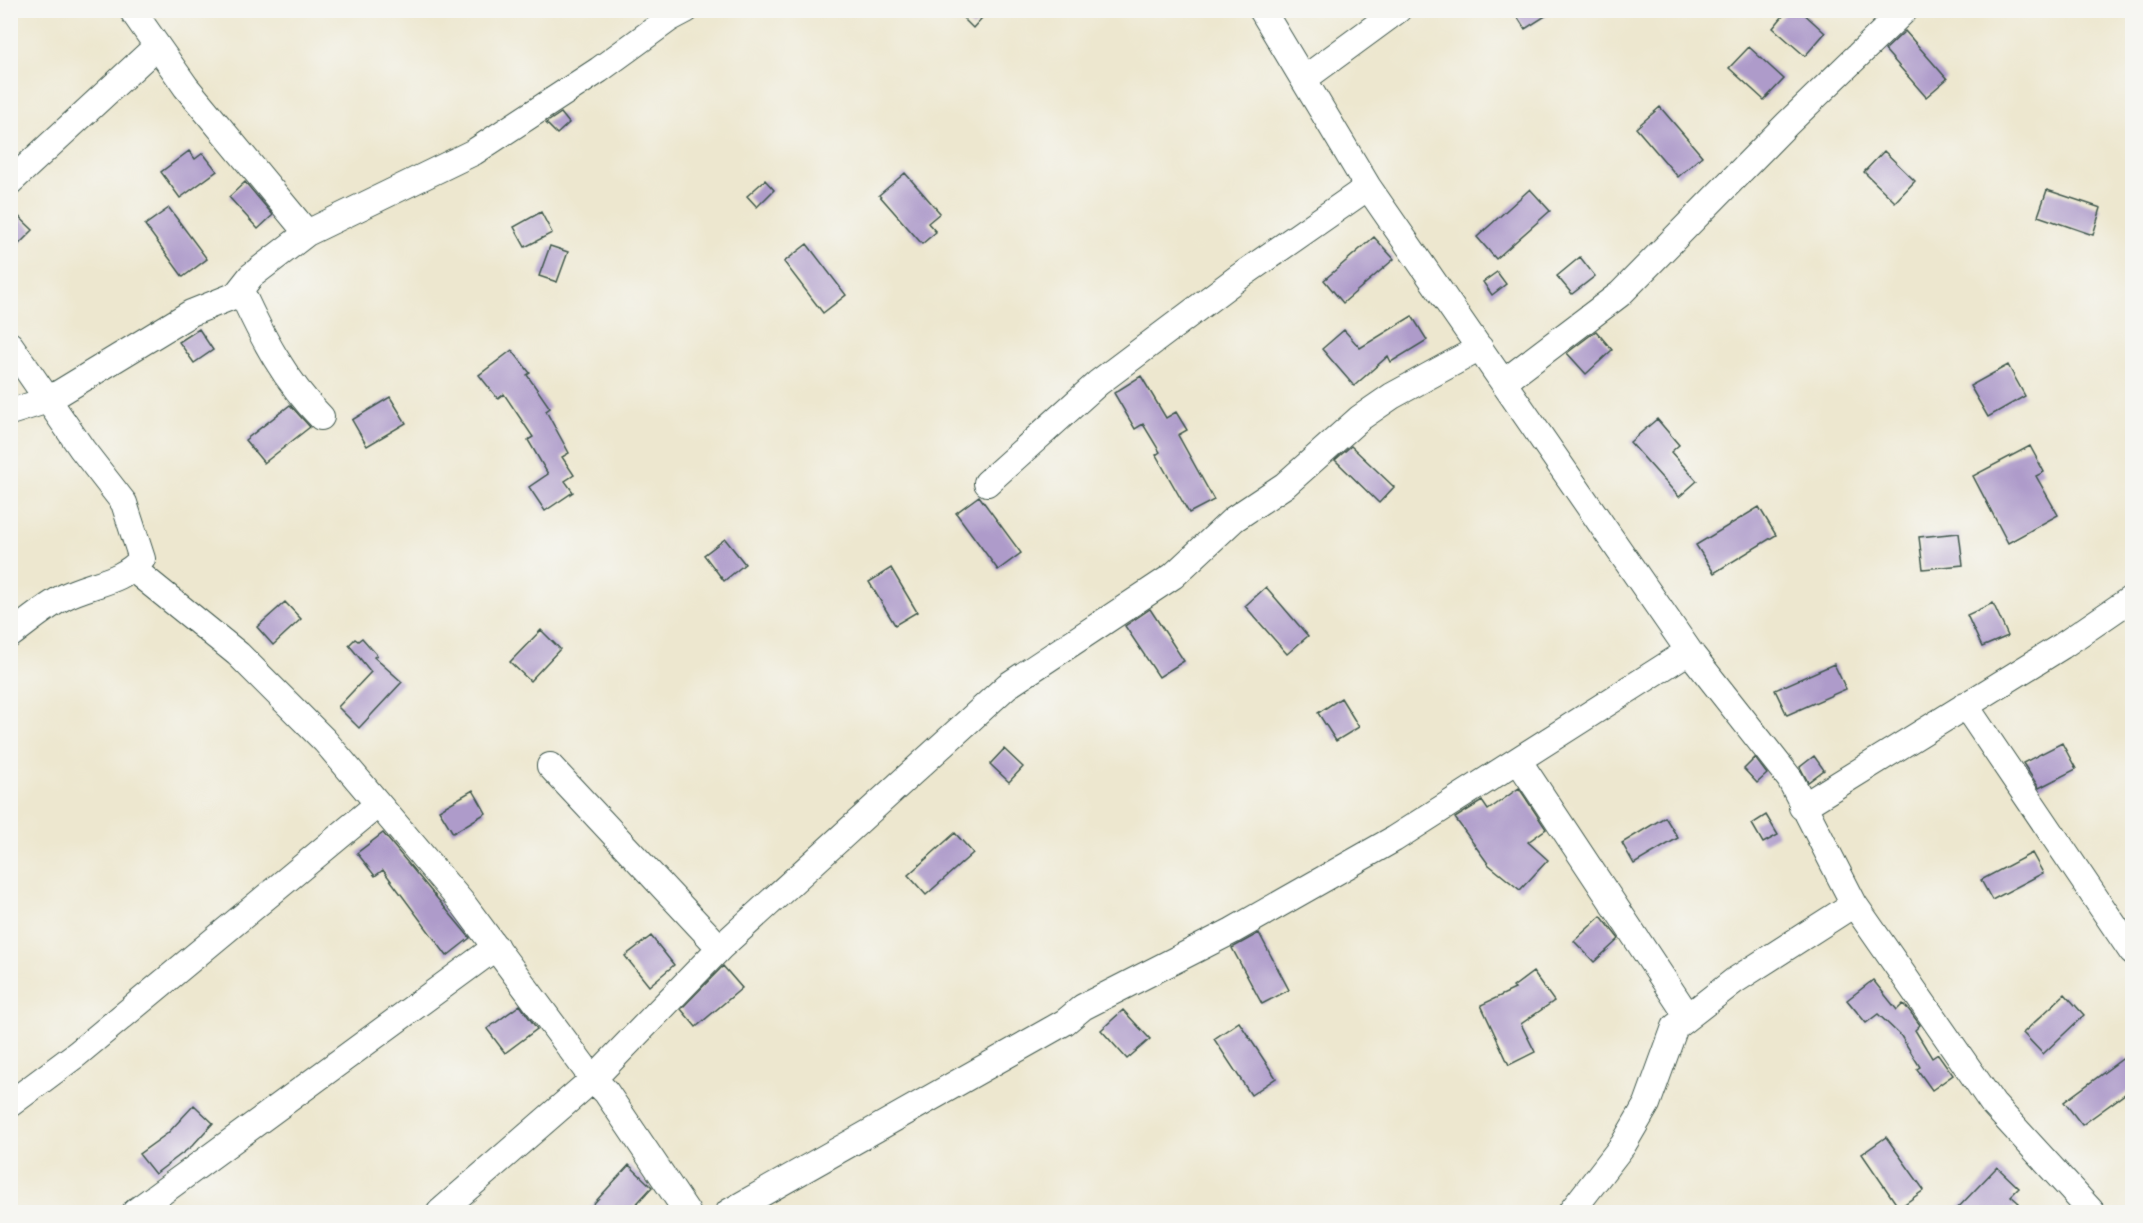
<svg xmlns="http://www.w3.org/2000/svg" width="2143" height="1223" viewBox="0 0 2143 1223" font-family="Caveat,sans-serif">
  <rect width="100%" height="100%" fill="#f6f6f2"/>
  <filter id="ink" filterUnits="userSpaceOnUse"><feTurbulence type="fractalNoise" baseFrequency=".0167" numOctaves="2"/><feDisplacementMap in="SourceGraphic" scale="12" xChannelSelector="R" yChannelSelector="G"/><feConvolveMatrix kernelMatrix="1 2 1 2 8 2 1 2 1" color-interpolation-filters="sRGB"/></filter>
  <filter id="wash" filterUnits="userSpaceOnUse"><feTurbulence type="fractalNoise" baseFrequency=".008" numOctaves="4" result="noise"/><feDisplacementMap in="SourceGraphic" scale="24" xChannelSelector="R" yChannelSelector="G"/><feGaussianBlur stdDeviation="1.35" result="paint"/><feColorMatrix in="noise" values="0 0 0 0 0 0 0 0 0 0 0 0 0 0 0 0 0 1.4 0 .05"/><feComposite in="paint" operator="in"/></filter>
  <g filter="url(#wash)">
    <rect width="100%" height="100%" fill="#ede7cf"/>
    <g id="blocks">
      <path fill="#ae9bca" d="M955,10H989L973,28Z
        M1513,10H1555L1525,29Z
        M1788,10H1800L1825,33L1805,56L1773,28Z
        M1905,31L1947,79L1926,97L1885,50Z
        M1749,47L1784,79L1764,100L1729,68Z
        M1660,107L1702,156L1678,177L1636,128Z
        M561,113L569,123L557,134L546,123Z
        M189,151L195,159L203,153L217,171L180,198L161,172Z
        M1884,151L1915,181L1895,202L1864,172Z
        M905,173L940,213L928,223L936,232L922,244L879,195Z
        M765,180L774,190L757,207L747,196Z
        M245,182L273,215L258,229L229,197Z
        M1530,189L1550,211L1496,259L1477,237Z
        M2047,190L2101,208L2093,235L2038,216Z
        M10,208L33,230L10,253Z
        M169,208L207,259L183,277L145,225Z
        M541,212L552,233L525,247L514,227Z
        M1374,237L1394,259L1343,303L1324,280Z
        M807,244L846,295L823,313L784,262Z
        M550,246L568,252L557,282L539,276Z
        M1580,257L1595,276L1572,294L1557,276Z
        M1497,272L1506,284L1492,295L1483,282Z
        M1412,316L1427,340L1391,362L1388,356L1354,386L1322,349L1344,330L1360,348Z
        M199,329L213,350L194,363L179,342Z
        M1596,331L1612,350L1586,374L1567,353Z
        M512,350L530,373L527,375L550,408L546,411L569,453L562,457L574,475L565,481L573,492L545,511L529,487L548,474L528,440L533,437L504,394L498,399L479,375Z
        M2008,365L2025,396L1988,417L1970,386Z
        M1141,376L1166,418L1176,412L1187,430L1178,435L1214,500L1189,513L1156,455L1160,452L1143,424L1135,429L1114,393Z
        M390,397L406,423L367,446L352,420Z
        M290,405L310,427L264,463L245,440Z
        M1657,419L1679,445L1671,452L1697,481L1679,497L1630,442Z
        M1351,446L1394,487L1379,503L1335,460Z
        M2030,446L2044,472L2036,476L2058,515L2008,543L1973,476Z
        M979,496L1021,553L998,570L956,513Z
        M1759,507L1776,535L1714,573L1696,545Z
        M1959,533L1963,565L1923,569L1919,537Z
        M725,539L745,564L724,581L704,555Z
        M891,568L917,612L895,625L869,582Z
        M1266,587L1308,636L1287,654L1245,606Z
        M285,602L301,619L273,645L257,627Z
        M1993,603L2008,636L1982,647L1967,615Z
        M1150,609L1184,661L1159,677L1125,626Z
        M541,630L560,649L530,681L510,662Z
        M362,638L377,655L374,657L402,682L359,728L338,707L371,672L349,645L355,639L358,641Z
        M1834,664L1846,689L1787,715L1775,690Z
        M1341,698L1359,727L1336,741L1318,713Z
        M2062,743L2076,769L2039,788L2023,763Z
        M1004,749L1023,767L1009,782L990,764Z
        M1814,756L1824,770L1808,782L1800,767Z
        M1755,758L1767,774L1757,783L1744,769Z
        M1519,788L1546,829L1528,842L1548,860L1520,890L1489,865L1455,818L1482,801L1488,810Z
        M473,790L486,813L453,833L439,810Z
        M1766,815L1778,835L1763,843L1752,824Z
        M1665,817L1678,838L1634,864L1622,843Z
        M383,833L470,938L447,956L383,870L375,876L357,853Z
        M955,833L973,853L926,895L908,875Z
        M2032,853L2043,873L1992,900L1981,880Z
        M1601,916L1619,939L1594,962L1574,941Z
        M1259,933L1289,990L1262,1004L1232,948Z
        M651,936L674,965L649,986L625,956Z
        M723,966L742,988L696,1027L681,1009Z
        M1533,972L1554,1001L1521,1024L1535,1052L1509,1065L1481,1005L1515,989L1513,987Z
        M1873,980L1897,1010L1903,1004L1909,1010L1920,1025L1915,1030L1932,1058L1938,1054L1953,1075L1932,1090L1917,1069L1920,1067L1901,1036L1878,1014L1866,1023L1847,1000Z
        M2065,994L2084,1015L2043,1054L2023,1033Z
        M520,1005L537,1029L505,1053L487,1029Z
        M1123,1010L1150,1039L1127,1059L1101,1030Z
        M1239,1022L1276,1078L1251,1095L1214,1039Z
        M2125,1057L2133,1068V1088L2082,1125L2064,1102Z
        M194,1105L213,1123L192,1146L155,1174L139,1154L168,1133Z
        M1886,1137L1924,1190L1899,1208L1862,1154Z
        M629,1165L652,1187L629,1212H586Z
        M1997,1167L2019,1188L2011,1196L2019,1203L2009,1212H1954Z"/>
    </g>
  </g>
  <g filter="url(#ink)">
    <use href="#blocks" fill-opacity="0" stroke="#3e564b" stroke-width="1.5"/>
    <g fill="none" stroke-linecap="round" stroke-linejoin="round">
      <g stroke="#3e564b" stroke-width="28">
        <path id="minor" d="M132,10L186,87L307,233
          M1262,10L1368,187L1689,651L1790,779L1854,904L1993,1104L2092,1212
          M1304,79L1398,10
          M10,182L157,46
          M241,291C262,337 285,381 321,417
          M10,345L82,449L124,503L142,559C121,583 91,583 64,597C45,607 28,622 10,635
          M1504,382L1620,294L1787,124L1905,10
          M10,412L48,400L191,313L236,295L251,276L307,233L474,152L599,70L669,19L686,10
          M987,483L1098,383L1239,277L1368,187
          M133,569L238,654L325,741L464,905L593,1079L720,948L1007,686L1173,576L1234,519L1285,485L1360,418L1392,396L1480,348
          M1965,705L2132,952
          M1518,760L1687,1015
          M550,766L720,948
          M1802,807L2062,646L2132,598
          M10,1104L77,1054L377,805
          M135,1212L496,947
          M440,1212L593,1079L606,1092L687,1212
          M729,1212L1065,1022L1083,1007L1232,931L1394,839L1689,651
          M1571,1212L1623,1145L1647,1104L1675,1027L1734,981L1854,904"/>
      </g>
      <use href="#minor" stroke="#fff" stroke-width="26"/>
    </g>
  </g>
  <rect width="2143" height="1223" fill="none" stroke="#f6f6f2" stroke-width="36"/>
</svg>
